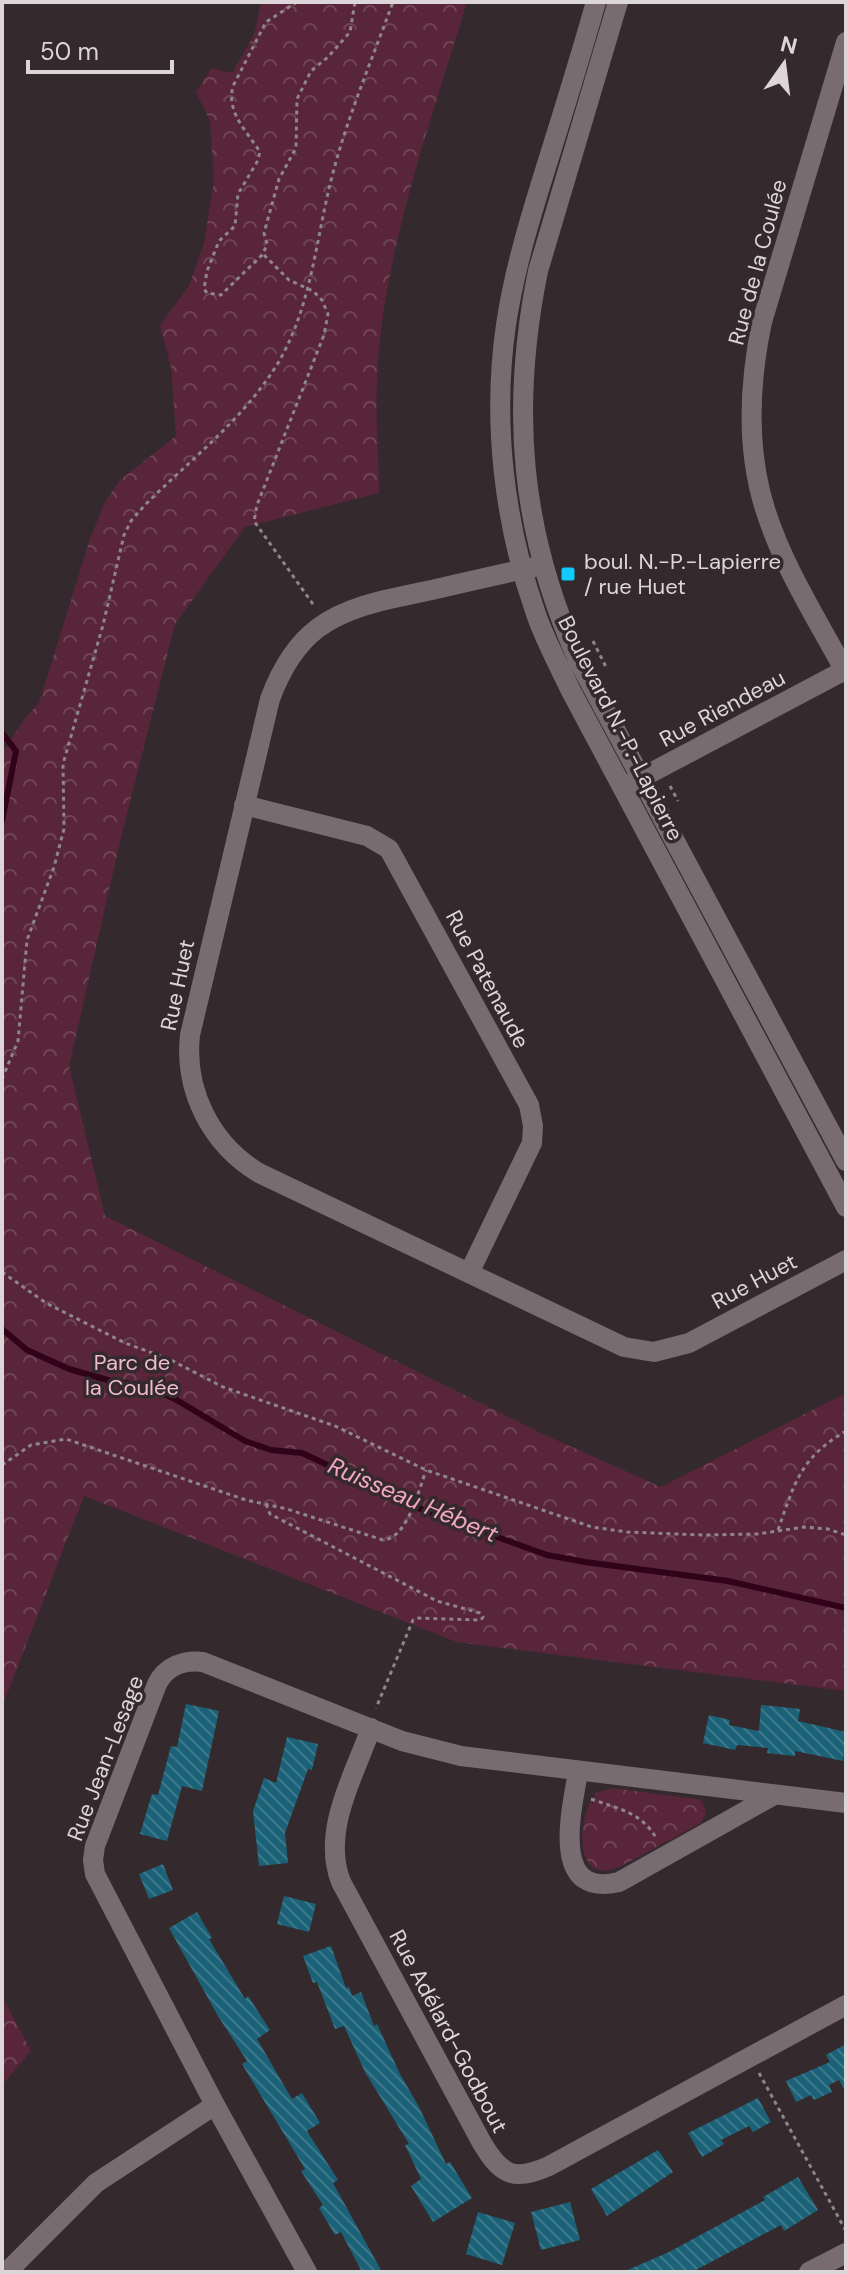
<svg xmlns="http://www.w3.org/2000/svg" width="848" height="2274" viewBox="0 0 848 2274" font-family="'DM Sans',sans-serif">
  <defs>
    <pattern id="park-crowns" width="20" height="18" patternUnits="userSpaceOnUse" patternTransform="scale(2)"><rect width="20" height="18" fill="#59253a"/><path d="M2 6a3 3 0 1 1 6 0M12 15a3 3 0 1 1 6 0" fill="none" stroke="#704456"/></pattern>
    <pattern id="building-back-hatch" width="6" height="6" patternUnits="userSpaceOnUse" patternTransform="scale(2)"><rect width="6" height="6" fill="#1b6278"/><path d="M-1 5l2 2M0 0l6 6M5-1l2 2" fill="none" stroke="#3c788a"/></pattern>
  </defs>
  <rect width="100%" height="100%" fill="#342a2d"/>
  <path fill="url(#park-crowns)" d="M261,2H467C431,121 381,258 377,382C375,419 379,456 379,493L245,527L175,624L122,833L69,1066L105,1216L545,1435L661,1487L846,1393V1691L457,1642L84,1496L2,1707V753L25,718L39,703L90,539L105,502L120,480L176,436L171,367L160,325L189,286L204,243L214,181L210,121L196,92L212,68L232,73L254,35Z
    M612,1788L697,1799L702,1801L706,1813L701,1823L619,1867C571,1887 578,1814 596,1793Z
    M2,1996L31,2051L2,2085Z"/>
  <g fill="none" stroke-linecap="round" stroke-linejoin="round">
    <path stroke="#300318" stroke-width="6" d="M2,733L16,751L2,821
      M2,1329L27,1350L69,1369L111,1381L146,1386L175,1399L245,1441L271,1450L302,1453L423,1510L547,1555L585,1562L728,1581L846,1608"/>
  </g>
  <path fill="url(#building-back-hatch)" d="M186,1704L219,1711L202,1791L182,1786L167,1841L140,1834L152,1794L158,1795L171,1746L177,1747Z
    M761,1705L800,1709L798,1721L846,1732L843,1761L795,1751V1756L767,1753L768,1748L737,1745L735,1750L703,1743L709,1715L730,1720L729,1725L759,1731Z
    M287,1737L318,1744L312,1770L308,1769L285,1833L288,1863L259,1866L253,1811L264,1778L276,1783Z
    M163,1864L173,1890L149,1899L139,1874Z
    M284,1896L316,1904L309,1932L277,1924Z
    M197,1912L212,1938L209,1939L245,1999L248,1996L270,2030L257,2039L292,2099L302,2093L320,2123L307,2131L338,2180L333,2183L382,2272H362L341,2232L335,2235L319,2208L323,2205L301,2171L305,2169L242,2064L247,2061L218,2016L169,1928Z
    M331,1946L346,1988L349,1987L352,1996L361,1992L374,2026L377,2024L400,2074L419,2107L446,2164L450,2162L472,2198L433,2222L411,2186L421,2179L405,2145L409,2144L365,2072L344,2026L335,2029L317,1982L313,1983L303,1956Z
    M846,2044V2093L839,2080L829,2085L832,2092L814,2100L811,2095L796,2102L786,2081L830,2062L826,2055Z
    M758,2098L771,2122L753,2132L749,2126L721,2140L724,2144L702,2157L688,2133Z
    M658,2150L673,2172L607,2216L591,2189Z
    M798,2177L818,2210L784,2231L781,2225L692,2272H623L669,2252L765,2200L763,2197Z
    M570,2202L580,2240L541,2250L531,2212Z
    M478,2212L515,2223L502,2265L466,2254Z"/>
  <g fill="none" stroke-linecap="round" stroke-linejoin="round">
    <path stroke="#8e8688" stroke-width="3" stroke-dasharray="4 4" stroke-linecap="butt" d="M297,2L266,22L233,86C226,113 247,131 260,152L257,162L238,194L235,226L219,241L207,271L204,289L207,293L221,295L263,254L267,244L264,233L279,179L296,148L297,99L311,71L328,57L350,32L355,2
      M264,255L289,280L313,291L322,300L328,314L324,335L257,505L254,521L315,607
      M593,641L606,667
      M670,786L678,801
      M2,1079L18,1041L27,940L54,867L64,829L63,764L103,625L124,535L131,521L145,505C191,459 244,419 278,363C313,304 316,234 334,169C349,113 373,57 393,2
      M2,1272L46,1303L125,1343L169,1359L223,1387L335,1426L426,1470L592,1527L627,1532L702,1535L758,1534L804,1527L828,1529L846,1535
      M2,1465L31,1445L66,1439L246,1500L287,1509L383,1540C407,1539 419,1490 426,1470
      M266,1504L270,1514L437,1601L480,1613L483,1617L481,1620L417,1618L413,1620L376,1708
      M778,1530C795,1482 800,1458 846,1431
      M591,1799C619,1809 641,1812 657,1839
      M759,2073L846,2231"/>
    <path stroke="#786c70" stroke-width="20" d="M846,42L762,322C749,384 746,451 766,512C784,568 818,621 846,673
      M539,566C505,573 470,581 436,589C397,598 352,603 318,628C294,646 280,672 270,699L190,1035C184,1091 211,1144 259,1173L624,1347L654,1352L689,1343L846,1260
      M626,786L845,670
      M244,805L367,836L389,849L529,1105L533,1126L532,1143L469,1273
      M371,1728C354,1776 321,1831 341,1882L482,2143C501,2175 514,2182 549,2166L846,2005
      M578,1772C572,1809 549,1899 619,1882L774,1795
      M7,2272L96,2183L215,2105
      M307,2272L215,2105L95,1874L93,1860L95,1846L157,1684C166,1666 184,1660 203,1662L402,1741L461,1756L846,1803
      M809,2272L846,2253"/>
    <path stroke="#786c70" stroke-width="20" d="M596,2C582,51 567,100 552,148C534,206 515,264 506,325C492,421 504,523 536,614C545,640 559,666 571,691L846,1207
      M618,2L538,271C510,409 520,531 578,660L846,1161"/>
  </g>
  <rect fill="#12cafb" stroke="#342a2d" stroke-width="3" x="560" y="566" width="16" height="16" rx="4"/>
  <g text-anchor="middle" stroke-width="7" stroke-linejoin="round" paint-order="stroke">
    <g font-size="22" fill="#ddd6d8" stroke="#342a2d">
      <text transform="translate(757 262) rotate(-75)" y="8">Rue de la Coulée</text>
      <text transform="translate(722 708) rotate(-28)" y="8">Rue Riendeau</text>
      <text transform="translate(621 728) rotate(63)" y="8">Boulevard N.-P.-Lapierre</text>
      <text transform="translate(488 979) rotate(62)" y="8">Rue Patenaude</text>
      <text transform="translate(177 985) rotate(-78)" y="8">Rue Huet</text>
      <text transform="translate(754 1281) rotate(-28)" y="8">Rue Huet</text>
      <text transform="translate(105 1758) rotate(-69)" y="8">Rue Jean-Lesage</text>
      <text transform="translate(449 2031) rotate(62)" y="8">Rue Adélard-Godbout</text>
    </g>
    <g font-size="22" fill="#ddd6d8" stroke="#342a2d" text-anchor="start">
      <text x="584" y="569">boul. N.-P.-Lapierre<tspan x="584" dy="25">/ rue Huet</tspan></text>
    </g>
    <g font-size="22" fill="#f0bccd" stroke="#342a2d">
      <text x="132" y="1370">Parc de<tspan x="132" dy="25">la Coulée</tspan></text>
    </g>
    <g font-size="24" font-style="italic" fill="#f2a7c1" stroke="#342a2d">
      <text transform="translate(413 1500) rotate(23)" y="8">Ruisseau Hébert</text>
    </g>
  </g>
  <rect width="848" height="2274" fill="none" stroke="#ddd6d8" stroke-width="8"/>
  <g transform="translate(784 64) rotate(14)" stroke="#342a2d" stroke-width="6" paint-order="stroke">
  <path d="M0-6L14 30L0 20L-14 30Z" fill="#ddd6d8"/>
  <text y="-12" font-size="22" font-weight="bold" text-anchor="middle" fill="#ddd6d8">N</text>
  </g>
  <path d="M28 60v12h144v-12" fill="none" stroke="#ddd6d8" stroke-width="4"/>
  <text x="40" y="60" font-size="24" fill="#ddd6d8" stroke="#342a2d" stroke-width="6" paint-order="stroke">50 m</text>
</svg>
